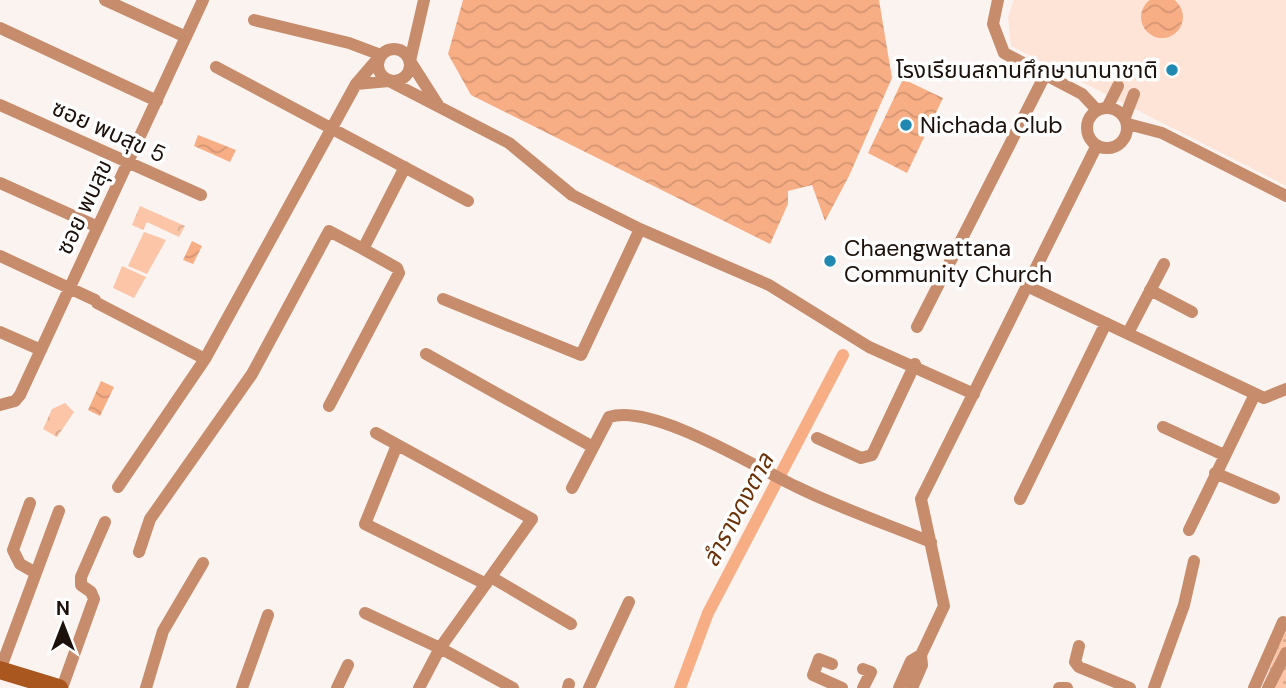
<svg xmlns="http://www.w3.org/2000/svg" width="1286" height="688" viewBox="0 0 1286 688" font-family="'DM Sans','Noto Sans Thai',sans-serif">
  <defs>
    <pattern id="grass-dots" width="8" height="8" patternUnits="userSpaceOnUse" patternTransform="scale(1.75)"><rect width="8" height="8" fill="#fdc5a7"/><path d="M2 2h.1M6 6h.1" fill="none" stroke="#d8a88e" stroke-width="1.8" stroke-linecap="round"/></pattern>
    <pattern id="park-crowns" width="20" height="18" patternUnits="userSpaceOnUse" patternTransform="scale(1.75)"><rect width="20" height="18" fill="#fdc5a7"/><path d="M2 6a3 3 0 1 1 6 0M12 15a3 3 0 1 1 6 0" fill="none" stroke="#d8a88e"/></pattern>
    <pattern id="water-waves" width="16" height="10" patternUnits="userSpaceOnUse" patternTransform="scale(1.75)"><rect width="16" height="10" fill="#f8ae85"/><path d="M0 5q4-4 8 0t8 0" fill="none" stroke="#d49572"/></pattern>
  </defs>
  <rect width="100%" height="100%" fill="#faf3f0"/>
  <path fill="#fde4d7" d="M1014,0H1286V186L1011,46L1008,17Z"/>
  <path fill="url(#grass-dots)" d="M1286,628V688H1262Z"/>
  <path fill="url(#park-crowns)" d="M140,206L185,226L179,237L147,222L143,230L132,225Z
    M65,403L74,412L57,437L43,429L52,409Z"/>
  <path fill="#fdc5a7" d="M144,232L166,240L147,274L128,266Z
    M122,266L146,277L134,298L113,288Z"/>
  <path fill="url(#water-waves)" d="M1141 17a21 21 0 1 1 42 0a21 21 0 1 1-42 0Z
    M463,0H879L892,78L849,176L825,221L812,185L788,191V204L770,244L471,95L448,54Z
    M903,79L943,98L907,173L868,153Z
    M198,135L236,150L230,162L194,146Z
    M192,241L202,246L193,264L183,260Z
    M101,381L114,387L100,416L88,410Z"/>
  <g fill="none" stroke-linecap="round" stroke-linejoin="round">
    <path stroke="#f8ae85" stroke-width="12" d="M680,688L708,613L843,355"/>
    <path stroke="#c68c6b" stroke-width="12" d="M105,0L186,37
      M424,0L410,61L438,105
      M998,0L993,24L1004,53L1082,94L1097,110
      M0,28L157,101
      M378 65a16 16 0 1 1 32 0a16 16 0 1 1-32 0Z
      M216,67L468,201
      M356,84L389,81L509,143L572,195L640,229L769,285L869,347L974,394
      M0,105L201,195
      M1087 128a20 20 0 1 1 40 0a20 20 0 1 1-40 0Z
      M1107,108L1118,86
      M1125,117L1134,94
      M1128,124L1162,133L1286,196
      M0,183L98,227
      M0,256L95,300
      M1027,286L1264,398L1286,389
      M1150,290L1192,312
      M443,299L581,355L640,229
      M97,303L205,359
      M917,327L1045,75
      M0,332L41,350
      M1128,333L1164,264
      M426,354L593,447
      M0,405L15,401L20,395L203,0
      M329,406L399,273L397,268L363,249L405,167
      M1163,427L1224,455
      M376,433L532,519L440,648L419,688
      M817,438L861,458L872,455L915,364
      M397,445L365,524L486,584
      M1215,473L1274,498
      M118,487L205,359L356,84L381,55L349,43L254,20
      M572,488L609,417C653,403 755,467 797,487C840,508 886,524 931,542
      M1020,499L1106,323
      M30,503L13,550L20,564L36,573
      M1189,530L1255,394
      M139,552L150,519L252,374L329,231L363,249
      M491,577L571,624
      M365,613L440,648L513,688
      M1079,646L1075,662L1079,667L1130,688
      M832,664L819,659L813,675L842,688
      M863,669L871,672L863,688
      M0,670L59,511
      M62,688L94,599L91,592L81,585V577L105,522
      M146,688L163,631L203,563
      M242,688L268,615
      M337,688L348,665
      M568,688L569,684
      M589,688L629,602
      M899,688L911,661L921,655
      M912,688L922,665L921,655L944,606L921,499L1097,145
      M1059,688H1067
      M1154,688L1184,605L1194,561
      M1254,688L1283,622
      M1268,688L1286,653"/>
    <path stroke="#aa561f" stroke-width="18" d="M0,670L59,688"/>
  </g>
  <g fill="#2189b1" stroke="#fff" stroke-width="2.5">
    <circle cx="1172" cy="70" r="7"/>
    <circle cx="906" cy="125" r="7"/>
    <circle cx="830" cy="261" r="7"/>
  </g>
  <g text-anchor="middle" stroke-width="7" stroke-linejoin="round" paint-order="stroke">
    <g font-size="23" fill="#1c110b" stroke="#fff" text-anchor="start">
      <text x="1158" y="78" text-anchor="end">โรงเรียนสถานศึกษานานาชาติ</text>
      <text x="920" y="133">Nichada Club</text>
      <text x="844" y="256">Chaengwattana<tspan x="844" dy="26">Community Church</tspan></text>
    </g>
    <g font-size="23" fill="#1c110b" stroke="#fff">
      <text transform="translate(109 131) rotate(24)" y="8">ซอย พบสุข 5</text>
      <text transform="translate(84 207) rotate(-65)" y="8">ซอย พบสุข</text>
    </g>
    <g font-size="24" font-style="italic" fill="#6a3108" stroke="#fff">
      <text transform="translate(738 510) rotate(-62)" y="8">ลำรางดงตาล</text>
    </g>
  </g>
  <g transform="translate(63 625)" stroke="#ffffff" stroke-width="5" paint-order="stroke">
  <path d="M0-5L12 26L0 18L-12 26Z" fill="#1c110b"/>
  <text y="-10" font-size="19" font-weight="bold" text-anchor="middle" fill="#1c110b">N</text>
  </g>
</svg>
